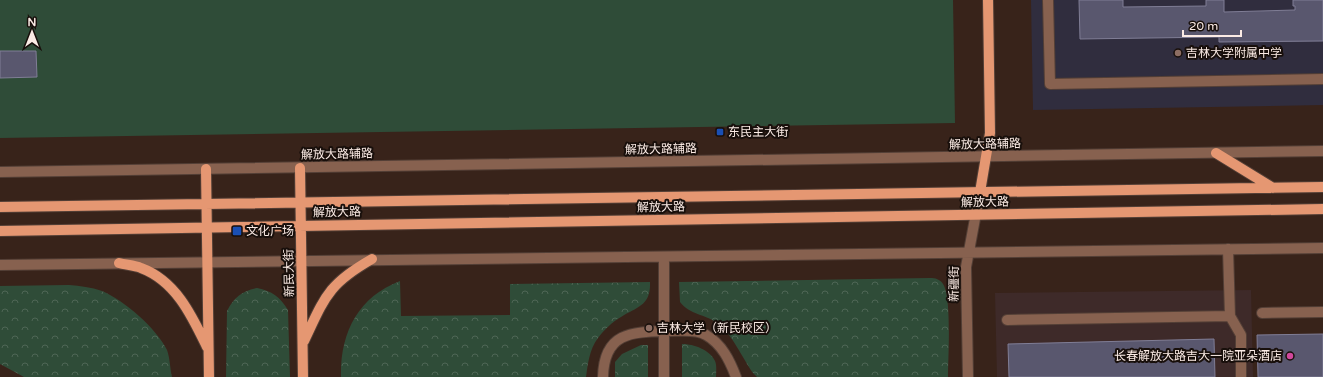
<svg xmlns="http://www.w3.org/2000/svg" width="1323" height="377" viewBox="0 0 1323 377" font-family="'Varela Round','Noto Sans SC',sans-serif">
  <defs>
    <pattern id="forest-crowns" width="20" height="18" patternUnits="userSpaceOnUse"><rect width="20" height="18" fill="#2f4c38"/><path d="M2 6a3 3 0 1 1 6 0M12 15a3 3 0 1 1 6 0" fill="none" stroke="#4e6655"/></pattern>
  </defs>
  <rect width="100%" height="100%" fill="#38231a"/>
  <path fill="#3e2a29" d="M1251,290L1253,377H997L995,293Z"/>
  <path fill="#302d3e" d="M1031,0H1323V105L1033,110Z"/>
  <path fill="url(#forest-crowns)" d="M930,278C935,278 940,279 943,284C952,297 948,359 948,377H757L753,373C743,359 731,332 717,323C705,314 690,315 680,302L679,282Z
    M400,281L401,316L510,315V284L650,282C651,306 637,307 621,317C612,322 604,330 598,338C589,350 588,364 586,377H341C340,333 358,297 400,281Z
    M69,285C80,286 91,287 102,291C125,301 156,328 167,350C170,358 170,369 172,377H24L0,364V286Z
    M257,288C272,291 280,297 288,310L290,377H226L227,311C234,297 242,291 257,288Z
    M682,344C694,344 710,350 715,361C717,365 716,373 716,377H682Z
    M641,345H648V377H615V362L622,354Z"/>
  <path fill="#2f4c38" d="M0,0H953L955,123L0,138Z"/>
  <path fill="#59576e" stroke="#807e96" d="M1079,0H1123V7L1206,6V0H1224V12L1295,10V6H1293V0H1323V41L1219,42V37L1080,39Z
    M0,51H36L37,77L0,78Z
    M1323,334V377H1258L1257,335Z
    M1214,339L1215,377H1009L1008,344Z"/>
  <g fill="none" stroke-linecap="round" stroke-linejoin="round">
    <g stroke="#533f36" stroke-width="12">
      <path id="minor" d="M1048,0L1050,84L1323,79
        M0,172L1323,151
        M664,257V377
        M0,265L1323,248
        M1262,313L1323,312
        M1230,316L1241,335V377
        M1007,320L1230,316L1228,249
        M603,377C604,331 633,332 670,331C681,331 697,329 706,335C722,344 730,361 736,377
        M968,377L966,267L980,192"/>
    </g>
    <g stroke="#533f36" stroke-width="12">
      <path id="major" d="M1216,153L1273,188
        M300,168L303,377
        M206,169L209,377
        M980,192L990,133L988,0
        M0,207L1323,187
        M0,231L1323,209
        M119,263C126,265 134,265 141,268C176,281 192,316 207,347
        M304,341C325,297 328,284 372,259"/>
    </g>
    <use href="#minor" stroke="#87614f" stroke-width="10"/>
    <use href="#major" stroke="#e59772" stroke-width="10"/>
  </g>
  <g fill="#8d6e63" stroke="#180f0b" stroke-width="1.5">
    <circle cx="1178" cy="53" r="4"/>
    <circle cx="649" cy="328" r="4"/>
  </g>
  <g fill="#1a4fb4" stroke="#180f0b" stroke-width="1.5">
    <rect x="716" y="128" width="8" height="8" rx="2"/>
    <rect x="232" y="226" width="10" height="10" rx="2"/>
  </g>
  <circle fill="#d1479c" stroke="#180f0b" stroke-width="1.5" cx="1290" cy="356" r="4"/>
  <g text-anchor="middle" stroke-width="4" stroke-linejoin="round" paint-order="stroke">
    <g font-size="12" fill="#fbebe5" stroke="#180f0b" text-anchor="start">
      <text x="1186" y="57">吉林大学附属中学</text>
      <text x="728" y="136">东民主大街</text>
      <text x="246" y="235">文化广场</text>
      <text x="657" y="332">吉林大学（新民校区）</text>
      <text x="1282" y="360" text-anchor="end">长春解放大路吉大一院亚朵酒店</text>
    </g>
    <g font-size="12" fill="#fbebe5" stroke="#180f0b">
      <text transform="translate(985 144) rotate(-1)" y="4">解放大路辅路</text>
      <text transform="translate(661 149) rotate(-1)" y="4">解放大路辅路</text>
      <text transform="translate(337 154) rotate(-1)" y="4">解放大路辅路</text>
      <text transform="translate(985 202) rotate(-1)" y="4">解放大路</text>
      <text transform="translate(661 207) rotate(-1)" y="4">解放大路</text>
      <text transform="translate(337 212) rotate(-1)" y="4">解放大路</text>
      <text transform="translate(289 273) rotate(-91)" y="4">新民大街</text>
      <text transform="translate(954 284) rotate(-89)" y="4">新疆街</text>
    </g>
  </g>
  <g transform="translate(32 32)" stroke="#180f0b" stroke-width="3" paint-order="stroke">
  <path d="M0-3L7 15L0 10L-7 15Z" fill="#fbebe5"/>
  <text y="-6" font-size="11" font-weight="bold" text-anchor="middle" fill="#fbebe5">N</text>
  </g>
  <path d="M1183 30v6h58v-6" fill="none" stroke="#fbebe5" stroke-width="2"/>
  <text x="1189" y="30" font-size="12" fill="#fbebe5" stroke="#180f0b" stroke-width="3" paint-order="stroke">20 m</text>
</svg>
